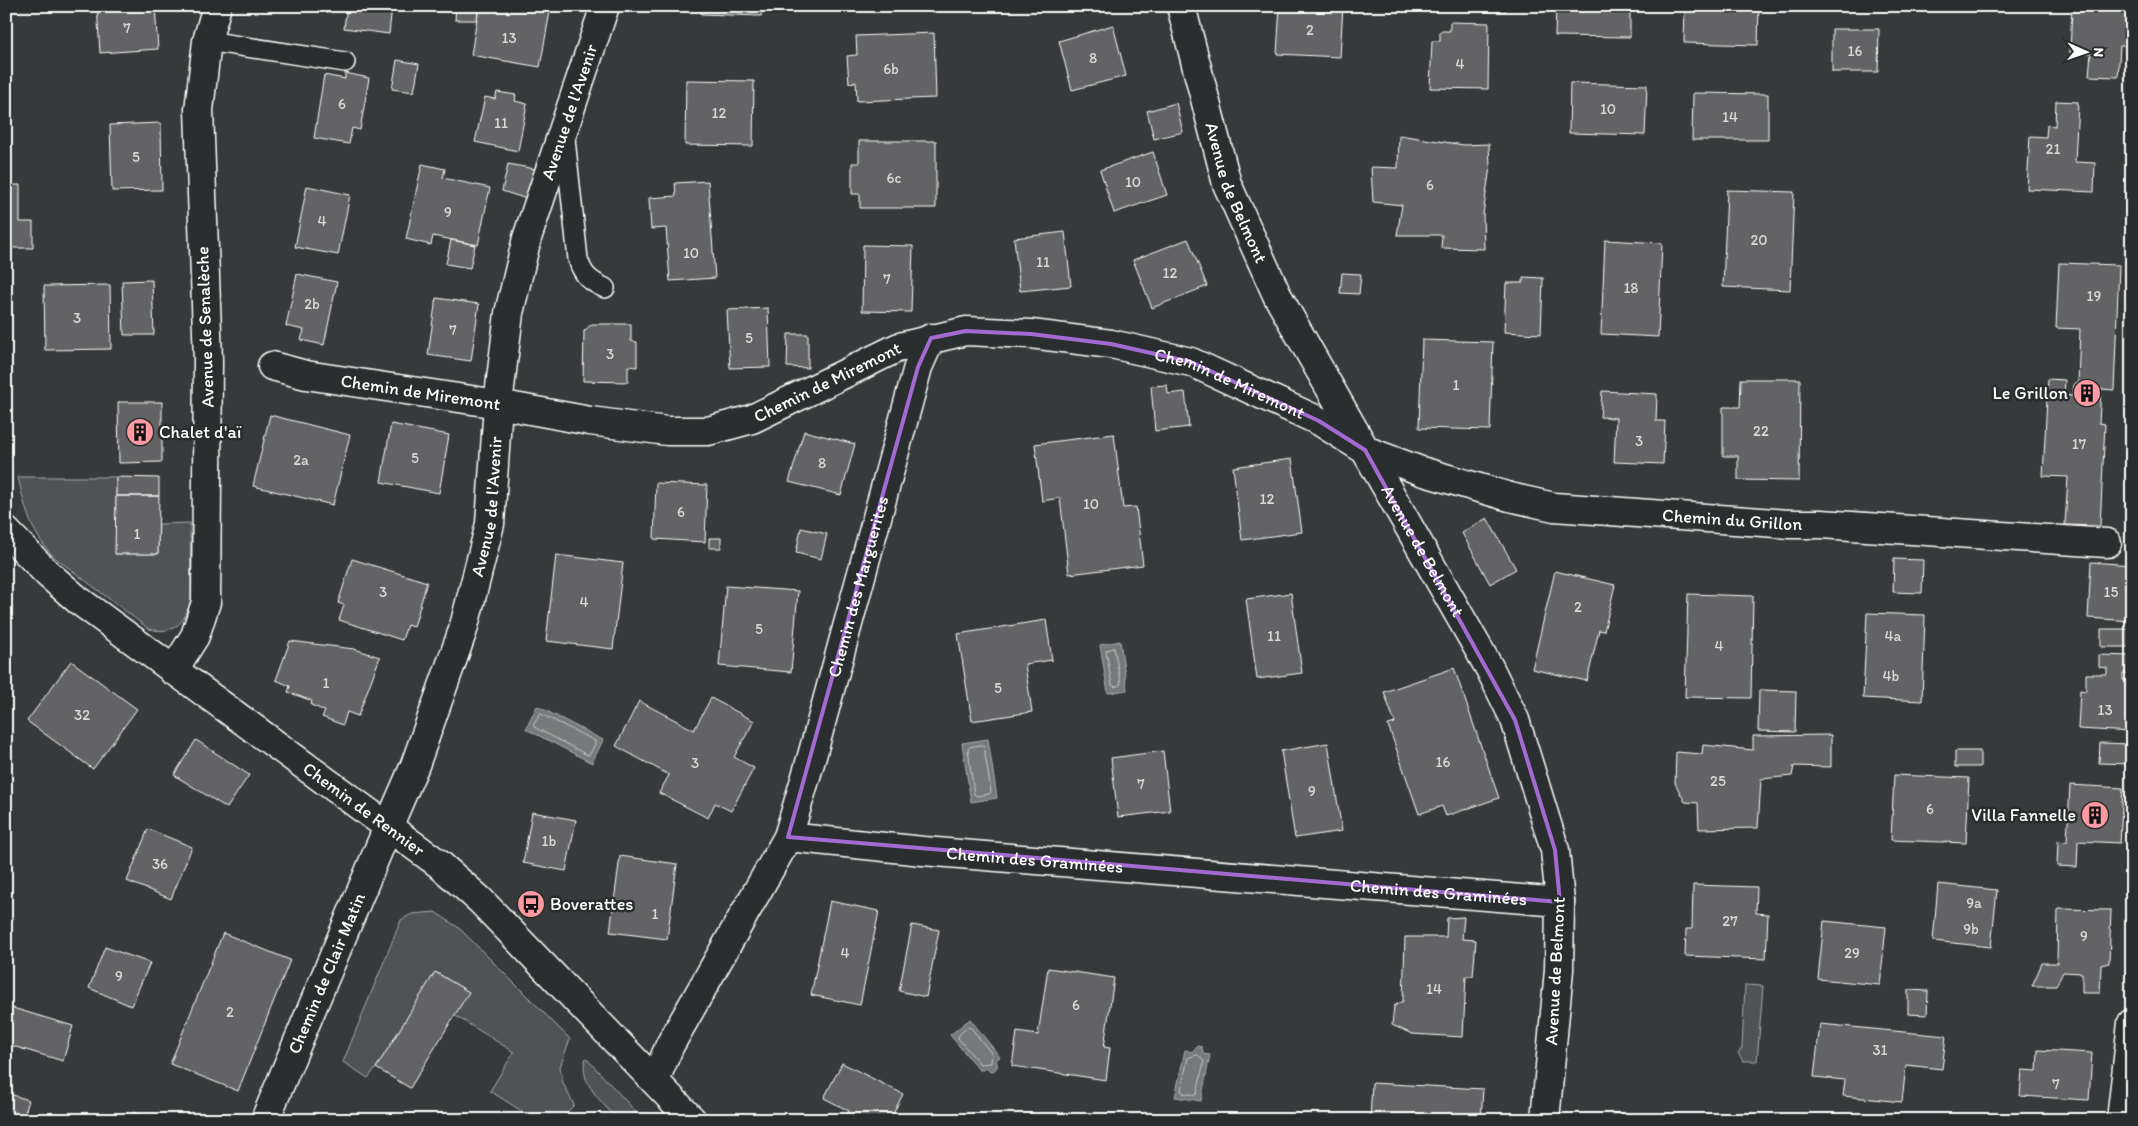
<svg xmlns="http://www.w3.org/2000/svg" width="2138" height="1126" viewBox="0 0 2138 1126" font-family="Itim,sans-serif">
  <rect width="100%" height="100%" fill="#373a3b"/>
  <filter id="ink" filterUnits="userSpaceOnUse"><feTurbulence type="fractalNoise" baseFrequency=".02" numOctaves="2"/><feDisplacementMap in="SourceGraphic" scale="10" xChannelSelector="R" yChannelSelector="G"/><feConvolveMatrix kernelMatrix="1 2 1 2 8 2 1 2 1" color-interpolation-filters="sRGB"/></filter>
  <g filter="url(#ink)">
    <path fill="#505354" stroke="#a8a9aa" d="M18,477H116V554H158L159,524L190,523L191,599C185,624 174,635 149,629L53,556C29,529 26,511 18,477Z
      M435,912L459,928L570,1039L560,1067L563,1083L574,1105L560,1120H536L490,1091L514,1052L454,1015L468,992L436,972L376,1068L368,1078L343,1062L401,920L412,914Z
      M1745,985L1763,986L1757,1061H1743L1738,1053L1742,1048Z
      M586,1058L637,1113L640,1120H617C603,1102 577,1082 586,1058Z"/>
    <path fill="#767879" stroke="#adaeaf" d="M1120,641L1127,690L1108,693L1100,645Z
      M537,706L603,740L592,763L526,729Z
      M988,739L997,798L971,802L962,743Z
      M970,1019L1000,1057L996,1060C998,1065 998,1068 993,1071H989L986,1067L983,1070H979L950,1035Z
      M1197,1046L1202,1047L1203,1054L1210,1055L1201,1101L1175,1097L1185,1050L1192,1052Z"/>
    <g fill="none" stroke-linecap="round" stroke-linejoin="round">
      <path stroke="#c8c9c9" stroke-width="1" d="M1114,648L1121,684L1115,687L1112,685L1106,651Z
        M541,714L595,741V744L590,754L587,755L534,727V724Z
        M982,745L984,747L991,792L989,794L977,796L974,794L968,749L970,747Z
        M968,1027L971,1028L992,1054L991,1063L980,1064L958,1038L959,1035Z
        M1198,1055L1204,1061L1197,1094L1195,1095L1183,1093L1181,1090L1188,1058Z"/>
    </g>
    <path fill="#636465" stroke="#fff" d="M97,6H155L158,49L100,53Z
      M347,6H392L389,34L344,28Z
      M456,6H479L477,20H455Z
      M479,6H551L540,67L471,55Z
      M701,6H762L761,16L701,14Z
      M1280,6H1343L1340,57L1277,54Z
      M1486,6H1506V11H1486Z
      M1556,6H1630V37L1555,36Z
      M1685,6H1759L1758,45L1684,43Z
      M2072,6H2129L2127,46H2120L2118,77L2089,76L2091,53H2070Z
      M1450,22L1489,23L1488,89L1430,88L1432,41H1440V31H1450Z
      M1113,25L1126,76L1072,90L1059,41Z
      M1832,29H1879L1878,72H1832Z
      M934,33L936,98L857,101L856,82L849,83L847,56L857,55L856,36Z
      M397,60L419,64L414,92L392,89Z
      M345,73L369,78L360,130L352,128L349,144L314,138L324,75L345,79Z
      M686,80L754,81L753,146L685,145Z
      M1570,83L1647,85L1645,135L1569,133Z
      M497,92L516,95L515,101L527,104L518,151L475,142L485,97L495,99Z
      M1693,93L1768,94V140H1692Z
      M6,95H8L12,163H6Z
      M2056,101L2078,102L2075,162L2095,163L2094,192L2027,189L2030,136L2046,137L2047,125L2055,126Z
      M1176,103L1183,132L1154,139L1147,111Z
      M161,123L162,190L112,191L110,125Z
      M1399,135L1464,145L1489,144L1490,167L1483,214L1484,249L1441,248L1442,235H1397L1402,205L1373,202L1371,167L1398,168Z
      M859,141H936V208H860V194H852V163H859Z
      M1153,152L1167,195L1114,213L1100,170Z
      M422,164L445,169L443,178L490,188L478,245L433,236L431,245L406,239Z
      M508,164L535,169L527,199L502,191Z
      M708,181L715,278L670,281L666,228L651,229L649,198L676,196L675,183Z
      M6,185H20V222H33V248H6Z
      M307,186L350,195L338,255L295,247Z
      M1727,190L1794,192L1790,290L1723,287Z
      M1065,232L1071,286L1020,291L1014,238Z
      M1188,239L1207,286L1152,308L1133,260Z
      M451,240L475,245L470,268L446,264Z
      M1605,240L1662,243L1658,337L1601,334Z
      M863,245L913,246L911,312L862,311Z
      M2059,263L2119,265L2114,390L2101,389L2099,423L2105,424L2100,526L2065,525L2068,477L2043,476L2048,379L2065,380L2064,395L2073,396L2074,383H2078L2080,329L2056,328Z
      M1342,273L1361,274L1359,294L1340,293Z
      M297,274L337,282L324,345L301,340L304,330L286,326Z
      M1523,277L1543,278L1541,334L1504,332L1506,283H1523Z
      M152,280L154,335H124L122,281Z
      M110,285L111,349L45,350L44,286Z
      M436,298L479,304L471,361L428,355Z
      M768,308L770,367L730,368L727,310Z
      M592,324H631V341L637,342V367L628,366V382L583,381L584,331Z
      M788,334H808V368L787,367Z
      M1422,340L1493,342L1490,430L1419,428Z
      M1741,379H1800L1799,481L1738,480V456H1723V407H1740Z
      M1167,385L1168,394L1185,392L1189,427L1155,431L1151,386Z
      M1602,391L1657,394L1656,421H1665L1663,464L1614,462L1616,418L1600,417Z
      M118,402H162V462L119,463Z
      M270,415L350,435L333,505L253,486Z
      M391,424L449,435L439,493L381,482Z
      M804,431L855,444L841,495L789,482Z
      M1114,434L1123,508L1136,507L1143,565L1069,574L1060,498L1042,501L1035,444Z
      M1292,459L1302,532L1242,540L1233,467Z
      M116,477L159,478V496H116Z
      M656,483L707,485L705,542L654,539Z
      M116,496H159L158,554H115Z
      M1487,518L1516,569L1490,584L1462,533Z
      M801,528L827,534L821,559L796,553Z
      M709,538H721V548H709Z
      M556,555L623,563L613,649L546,641Z
      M352,559L427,582L414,627L407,625L402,640L339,620L344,605L338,603Z
      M1894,559L1923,560L1922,593L1893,592Z
      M2091,562L2132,565V621L2088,618Z
      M1555,571L1615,585L1604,631L1599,630L1587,681L1532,669Z
      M726,586L798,591L791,672L719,666Z
      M1291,593L1302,673L1257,679L1246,599Z
      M1688,594L1753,596L1751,698L1685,697Z
      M1867,613L1925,615L1922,701L1863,698Z
      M1046,620L1052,660L1025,664L1032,712L972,721L958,634Z
      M2101,629H2132V647H2101Z
      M290,641L354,649L380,657L358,716L347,712L343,725L322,717L325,711L311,705L312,701L288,692L290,686L276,680Z
      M2099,655L2132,656V674L2123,673V680H2132V732L2078,729L2080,690L2086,691V674H2107V668L2099,667Z
      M71,661L137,709L93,769L27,721Z
      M1454,668L1499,798L1446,816L1442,806L1419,814L1388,725L1395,723L1384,692Z
      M1759,690L1796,691L1795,732L1758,731Z
      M711,698L754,721L734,757L754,768L731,811L715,803L708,818L659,793L669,775L616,746L639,701L694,730Z
      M1831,735V767L1794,766L1792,776L1761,779L1758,828L1699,829L1698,803L1685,802L1675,783L1676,752L1702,754L1703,745L1753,750V736Z
      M196,740L249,775L227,808L174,775Z
      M1328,743L1342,831L1295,838L1281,751Z
      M2100,743L2132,744V764L2099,763Z
      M1163,751L1170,811L1118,817L1111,758Z
      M1955,751H1980V767H1955Z
      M1894,775L1969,778L1966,843L1891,840Z
      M2070,785L2123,788L2120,843L2078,841L2077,867L2057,866L2058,841L2067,842Z
      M532,812L576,820L566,871L523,863Z
      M148,829L192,847L171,899L127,881Z
      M620,856L677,864L667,939L610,932Z
      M1938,884L1997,890L1991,947L1933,941Z
      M1693,885L1757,887L1756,913L1768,914L1766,959L1685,956L1686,929H1692Z
      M830,901L879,911L860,1005L811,995Z
      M2058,909L2111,910L2109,963L2101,965L2100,993H2082V973L2063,972L2056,986H2032L2042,963H2057Z
      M1464,917L1462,939L1476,940L1473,976H1466L1463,1037L1412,1034L1392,1025L1394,1006L1403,1001L1405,937H1446L1447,918Z
      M1824,921L1886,927L1880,985L1818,979Z
      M912,925L939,930L926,997L899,991Z
      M223,933L290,960L238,1091L170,1064Z
      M105,947L150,963L131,1006L89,988Z
      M1048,968L1114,978L1104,1047L1110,1048L1106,1080L1012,1066L1017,1032L1038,1035Z
      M435,972L469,992L410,1088L376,1068Z
      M1908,990L1928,991L1927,1015L1908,1014Z
      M6,1006L73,1026L63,1061L6,1044Z
      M1820,1024L1946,1036L1942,1069L1906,1065L1902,1102L1843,1096L1845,1080L1814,1077Z
      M2038,1050L2092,1053L2089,1100L2020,1096L2022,1070L2037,1071Z
      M842,1063L903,1094L890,1120H844L849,1111L824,1098Z
      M1372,1083L1483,1089L1481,1120H1370Z
      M6,1093L29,1100L23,1120H6Z
      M134,1112L152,1120H130Z
      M1612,1113L1676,1118V1120H1612Z
      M1202,1116L1223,1120H1201Z
      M1778,1116L1815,1120H1778Z"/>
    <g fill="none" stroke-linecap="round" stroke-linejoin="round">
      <g stroke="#fff" stroke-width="22">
        <path id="service" d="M207,41L345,62
          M565,139L578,259C583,275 589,281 605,288"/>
      </g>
      <g stroke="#fff" stroke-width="31">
        <g id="minor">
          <path id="s1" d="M1181,6L1227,184L1277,295L1490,669L1515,720L1555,850L1560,902L1559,970L1545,1120"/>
          <path id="s2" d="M272,366L306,375L498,404L590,421L667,431H708L752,419L899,347L966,331L1031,334L1111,344L1191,362L1319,421L1365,450L1421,471L1510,497L1554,507L1789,524H1821L2107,543"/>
          <path d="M173,671L195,636L206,602L208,360L199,110L207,41L217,6"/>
          <path id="s3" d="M788,837L812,756L918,367L931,338"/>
          <path id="s4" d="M655,1080L670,1045L788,837L923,851L1560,902"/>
          <path id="s5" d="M265,1120L388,827L415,765L463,630L490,524L498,404L509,313L527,238L605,6"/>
          <path d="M2121,1120L2132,1023"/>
        </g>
      </g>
      <g stroke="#fff" stroke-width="31">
        <g id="tertiary">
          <path id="s6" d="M6,531L48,574L78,600L439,864L480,900L692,1120"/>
        </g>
      </g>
      <use href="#service" stroke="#2a2d2e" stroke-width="19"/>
      <use href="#minor" stroke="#2a2d2e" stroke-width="28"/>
      <use href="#tertiary" stroke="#2a2d2e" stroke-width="28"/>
    </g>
  </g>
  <path fill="none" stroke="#a36bd2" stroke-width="4" stroke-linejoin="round" d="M966,331L1031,334L1111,344L1191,362L1319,421L1365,450L1515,720L1555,850L1560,902L788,837L918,367L931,338Z"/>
  <defs>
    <g id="building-disc" transform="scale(1.4375)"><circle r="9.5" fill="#ff9aa2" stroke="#2a2d2e"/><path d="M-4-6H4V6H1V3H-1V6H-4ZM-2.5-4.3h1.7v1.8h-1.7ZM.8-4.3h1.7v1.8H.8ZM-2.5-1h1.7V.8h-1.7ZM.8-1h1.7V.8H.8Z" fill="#111"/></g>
    <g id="bus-disc" transform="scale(1.4375)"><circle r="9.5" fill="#ff9aa2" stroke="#2a2d2e"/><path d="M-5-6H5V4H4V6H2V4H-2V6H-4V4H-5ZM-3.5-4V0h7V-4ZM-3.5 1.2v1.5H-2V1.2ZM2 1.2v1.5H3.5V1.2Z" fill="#111"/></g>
  </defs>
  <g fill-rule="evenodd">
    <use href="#building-disc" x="2087" y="393"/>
    <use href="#building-disc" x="140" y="432"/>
    <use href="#building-disc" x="2095" y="815"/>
    <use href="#bus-disc" x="531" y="904"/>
  </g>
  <g text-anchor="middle" stroke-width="5" stroke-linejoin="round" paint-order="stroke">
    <g font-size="15" fill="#d8d8d8">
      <text x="127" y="33">7</text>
      <text x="1310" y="35">2</text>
      <text x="509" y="43">13</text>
      <text x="1855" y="56">16</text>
      <text x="1093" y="63">8</text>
      <text x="1460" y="69">4</text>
      <text x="891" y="74">6b</text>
      <text x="342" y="109">6</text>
      <text x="1608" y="114">10</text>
      <text x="719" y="118">12</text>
      <text x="1730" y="122">14</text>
      <text x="501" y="128">11</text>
      <text x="2053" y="154">21</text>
      <text x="136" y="162">5</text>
      <text x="894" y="183">6c</text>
      <text x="1133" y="187">10</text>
      <text x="1430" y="190">6</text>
      <text x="448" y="217">9</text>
      <text x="322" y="226">4</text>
      <text x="1759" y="245">20</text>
      <text x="691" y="258">10</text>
      <text x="1043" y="267">11</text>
      <text x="1170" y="278">12</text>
      <text x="887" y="284">7</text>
      <text x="1631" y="293">18</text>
      <text x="2094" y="301">19</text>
      <text x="312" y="309">2b</text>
      <text x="77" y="323">3</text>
      <text x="453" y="335">7</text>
      <text x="749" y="343">5</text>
      <text x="610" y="359">3</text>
      <text x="1456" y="390">1</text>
      <text x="1761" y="436">22</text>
      <text x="1639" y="446">3</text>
      <text x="2079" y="449">17</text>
      <text x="415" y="463">5</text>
      <text x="301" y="465">2a</text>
      <text x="822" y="468">8</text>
      <text x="1267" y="504">12</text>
      <text x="1091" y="509">10</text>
      <text x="681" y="517">6</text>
      <text x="137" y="539">1</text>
      <text x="383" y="597">3</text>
      <text x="2111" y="597">15</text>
      <text x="584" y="607">4</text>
      <text x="1578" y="612">2</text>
      <text x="759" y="634">5</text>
      <text x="1274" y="641">11</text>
      <text x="1893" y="641">4a</text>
      <text x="1719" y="651">4</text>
      <text x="1891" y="681">4b</text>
      <text x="326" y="688">1</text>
      <text x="998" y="693">5</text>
      <text x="2105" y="715">13</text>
      <text x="82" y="720">32</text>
      <text x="1443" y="767">16</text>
      <text x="695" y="768">3</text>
      <text x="1718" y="786">25</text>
      <text x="1141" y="789">7</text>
      <text x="1312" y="796">9</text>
      <text x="1930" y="814">6</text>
      <text x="549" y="846">1b</text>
      <text x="160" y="869">36</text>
      <text x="1974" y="908">9a</text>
      <text x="655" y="919">1</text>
      <text x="1730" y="926">27</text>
      <text x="1971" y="934">9b</text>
      <text x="2084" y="941">9</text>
      <text x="845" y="958">4</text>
      <text x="1852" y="958">29</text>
      <text x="119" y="981">9</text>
      <text x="1434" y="994">14</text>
      <text x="1076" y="1010">6</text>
      <text x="230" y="1017">2</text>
      <text x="1880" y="1055">31</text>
      <text x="2056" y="1089">7</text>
    </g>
    <g font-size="18" fill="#fff" stroke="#2a2d2e">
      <text dy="6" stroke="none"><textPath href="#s5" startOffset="1060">Avenue de l'Avenir</textPath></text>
      <text dy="6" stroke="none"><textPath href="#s1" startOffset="195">Avenue de Belmont</textPath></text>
      <text transform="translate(205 327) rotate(-92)" y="6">Avenue de Senalèche</text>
      <text dy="6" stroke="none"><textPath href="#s2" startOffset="571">Chemin de Miremont</textPath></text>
      <text dy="6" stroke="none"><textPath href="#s2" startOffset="991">Chemin de Miremont</textPath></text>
      <text dy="6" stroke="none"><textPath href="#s2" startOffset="151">Chemin de Miremont</textPath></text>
      <text dy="6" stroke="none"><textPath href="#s5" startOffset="655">Avenue de l'Avenir</textPath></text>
      <text dy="6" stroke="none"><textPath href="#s2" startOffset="1519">Chemin du Grillon</textPath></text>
      <text dy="6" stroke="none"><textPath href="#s1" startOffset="600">Avenue de Belmont</textPath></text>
      <text dy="6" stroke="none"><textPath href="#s3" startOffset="260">Chemin des Marguerites</textPath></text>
      <text dy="6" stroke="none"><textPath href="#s6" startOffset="454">Chemin de Rennier</textPath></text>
      <text dy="6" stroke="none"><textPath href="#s4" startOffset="525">Chemin des Graminées</textPath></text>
      <text dy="6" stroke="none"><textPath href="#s4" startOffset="930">Chemin des Graminées</textPath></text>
      <text transform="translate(1555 971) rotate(-87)" y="6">Avenue de Belmont</text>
      <text dy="6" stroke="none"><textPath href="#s5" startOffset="159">Chemin de Clair Matin</textPath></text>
    </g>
    <g font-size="18" fill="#fff" stroke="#2a2d2e" text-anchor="end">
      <text x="2068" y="399">Le Grillon</text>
      <text x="159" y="438" text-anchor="start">Chalet d'aï</text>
      <text x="2076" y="821">Villa Fannelle</text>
      <text x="550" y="910" text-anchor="start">Boverattes</text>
    </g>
  </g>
  <rect width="2138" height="1126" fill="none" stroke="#2a2d2e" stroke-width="25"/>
  <rect x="12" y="12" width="2113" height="1101" fill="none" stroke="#fff" stroke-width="2" filter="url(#ink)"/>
  <g transform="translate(2086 52) rotate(92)" stroke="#2a2d2e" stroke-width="4" paint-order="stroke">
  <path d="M0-4L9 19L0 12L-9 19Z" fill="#ffffff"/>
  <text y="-8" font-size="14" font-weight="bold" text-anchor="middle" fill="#ffffff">N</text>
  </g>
</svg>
